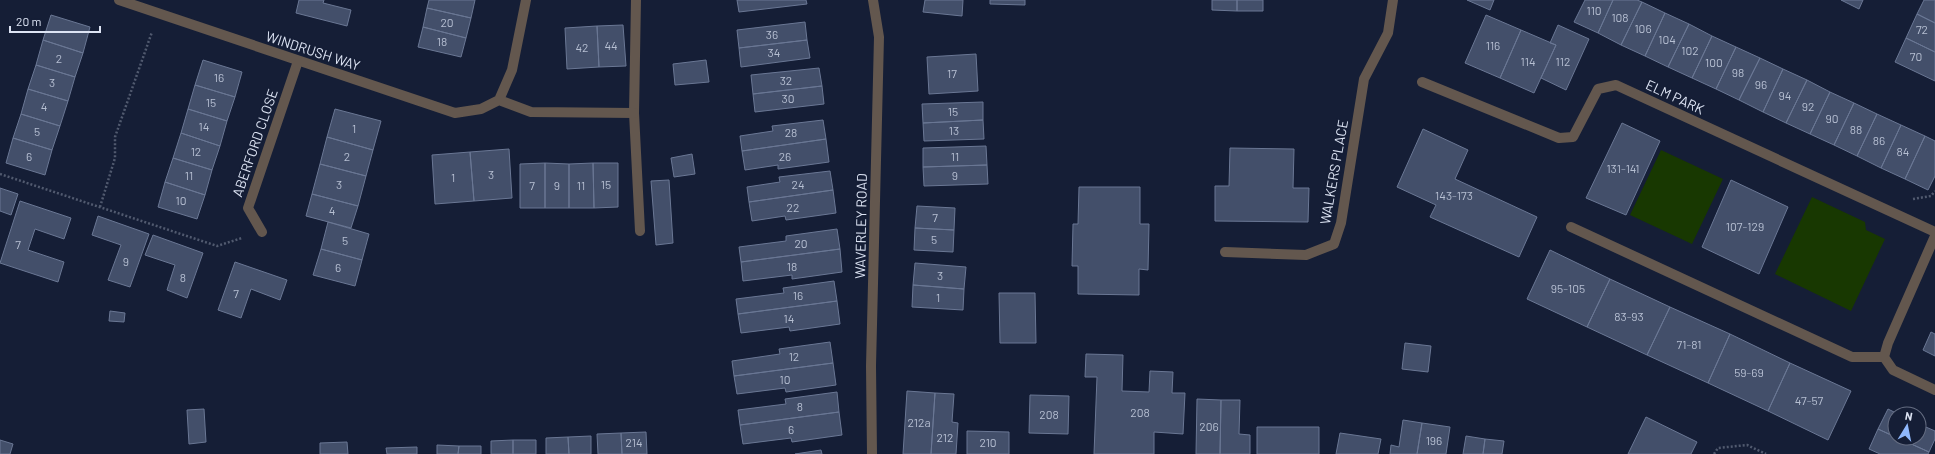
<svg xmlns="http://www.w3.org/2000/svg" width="1935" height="454" viewBox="0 0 1935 454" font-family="Barlow,sans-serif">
  <rect width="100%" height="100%" fill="#151e36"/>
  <path fill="#183801" d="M1661,150L1723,179L1692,244L1630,215Z
    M1812,197L1865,222L1866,230L1885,239L1851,311L1775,274Z"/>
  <path fill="#434f6a" stroke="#6a7794" d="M299,0H324L323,3L351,10L347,26L296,13Z
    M429,0H475L471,18L427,8Z
    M737,0H806L807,4L739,12Z
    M925,0H963L962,16L923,12Z
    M990,0H1025V5L990,4Z
    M1212,0H1237V11L1212,10Z
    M1237,0H1263V11H1237Z
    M1467,0H1494L1490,10Z
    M1585,0H1613L1598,33L1574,22Z
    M1613,0H1637L1642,2L1621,45L1598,33Z
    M1841,0H1863L1859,9Z
    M1924,0H1935V23L1917,14Z
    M1642,2L1665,13L1645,56L1621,45Z
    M427,8L471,18L466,38L423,27Z
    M1665,13L1689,24L1668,67L1645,56Z
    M1917,14L1935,23V52L1906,38Z
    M51,15L90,27L83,53L43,40Z
    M1486,15L1521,30L1500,78L1465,63Z
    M805,22L807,40L739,48L737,30Z
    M1689,24L1712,36L1692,78L1668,67Z
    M623,25L626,66L599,67L597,26Z
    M1558,25L1589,39L1566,90L1541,78L1556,45L1550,43Z
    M597,26L599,67L567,69L565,28Z
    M423,27L466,38L461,57L418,47Z
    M1521,30L1556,45L1534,93L1500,78Z
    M1712,36L1736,47L1716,89L1692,78Z
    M1906,38L1935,52V81L1895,62Z
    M43,40L83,53L75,77L36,65Z
    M807,40L810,58L741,67L739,48Z
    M1736,47L1760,58L1739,100L1716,89Z
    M976,54L978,91L929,94L927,57Z
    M1760,58L1783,69L1763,112L1739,100Z
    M203,60L242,72L235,97L195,85Z
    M706,60L709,82L675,85L673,64Z
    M36,65L75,77L68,101L28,89Z
    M819,68L822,86L753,94L751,75Z
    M1783,69L1807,80L1786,123L1763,112Z
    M1807,80L1830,92L1810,134L1786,123Z
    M195,85L235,97L227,121L188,109Z
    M822,86L824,104L755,112L753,94Z
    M28,89L68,101L60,126L21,114Z
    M1830,92L1854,103L1834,145L1810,134Z
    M983,102V120L923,123L922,104Z
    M1854,103L1877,114L1857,156L1834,145Z
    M188,109L227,121L220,146L181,133Z
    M335,109L381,121L373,150L327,137Z
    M21,114L60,126L52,150L13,138Z
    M1877,114L1901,125L1881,168L1857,156Z
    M823,120L826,139L742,151L740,136L773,131L772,126Z
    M983,120L984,139L924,141L923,123Z
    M1622,123L1660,141L1626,215L1586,198Z
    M1901,125L1925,136L1905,179L1881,168Z
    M1423,129L1468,150L1455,179L1537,217L1519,257L1430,217L1436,205L1397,187Z
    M181,133L220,146L212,170L173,158Z
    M1925,136L1935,141V176L1928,190L1905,179Z
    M327,137L373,150L366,176L320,164Z
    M13,138L52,150L45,175L6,163Z
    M826,139L829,162L778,169V165L745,170L742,151Z
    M986,146L987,165L923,167V148Z
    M1230,148L1294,149L1293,188H1309L1308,222L1215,221V186H1229Z
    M509,149L512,198L474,201L470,152Z
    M470,152L474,201L435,204L432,155Z
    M692,154L695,174L674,177L671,158Z
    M173,158L212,170L205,195L165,182Z
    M545,163V208H520V164Z
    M545,163L569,164V208H545Z
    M593,163L594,208H569V164Z
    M593,163H618V207L594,208Z
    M320,164L366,176L358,206L312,194Z
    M987,165L988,184L924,186L923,167Z
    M830,171L833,190L749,202L747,187L780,182L779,177Z
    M669,180L673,243L656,245L651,181Z
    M1731,180L1788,207L1759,274L1702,247Z
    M165,182L205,195L197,219L158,207Z
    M1079,187H1140V224H1149L1148,270L1139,269V295L1078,294V266H1072L1073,224H1078Z
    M0,188L18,194L11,215L0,211Z
    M833,190L836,213L786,220L785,216L752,221L749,202Z
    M312,194L358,206L351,228L306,216Z
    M20,201L71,218L64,239L35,229L28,250L64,262L58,282L0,263Z
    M917,206L955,208L954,230L915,228Z
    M98,216L149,234L130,287L108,280L121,245L92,235Z
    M328,222L369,234L362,260L321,249Z
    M915,228L954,230L953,252L914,250Z
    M837,229L840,249L741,262L739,247L786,241V236Z
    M153,235L203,253L187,298L167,290L175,265L145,255Z
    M321,249L362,260L355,286L313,275Z
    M840,249L842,272L792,279V275L743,281L741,262Z
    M1550,250L1610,279L1587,327L1527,299Z
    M235,262L287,280L280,300L251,289L241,318L218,310Z
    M915,263L966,267L964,289L913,285Z
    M1610,279L1670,307L1647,355L1587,327Z
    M834,281L837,301L738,314L736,299L784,293L783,288Z
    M913,285L964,289L963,310L912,307Z
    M999,293H1035L1036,343H1000Z
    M837,301L840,324L790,331L789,327L741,333L738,314Z
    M1670,307L1730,334L1708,383L1647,355Z
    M110,311L125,313L124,322L109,321Z
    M1931,332L1935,334V356L1923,350Z
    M1730,334L1790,363L1768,411L1708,383Z
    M830,342L833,363L734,376L732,361L780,354L779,349Z
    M1405,343L1431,346L1428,372L1402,369Z
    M1086,354L1123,355L1122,391L1149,392L1150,371L1173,372L1172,393H1185L1183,434L1154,432V454H1094L1097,377H1085Z
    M833,363L836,385L786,392L785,388L737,394L734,376Z
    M1790,363L1851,391L1828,440L1768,411Z
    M907,391L935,393L931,454H903Z
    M837,392L839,412L740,425L738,410L786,404L785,399Z
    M935,393L954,394L952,422L958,423L956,454H931Z
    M1030,395L1069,396L1068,434L1029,433Z
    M1197,399L1221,400L1220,454H1196Z
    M1221,400H1240L1239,434L1250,435V454H1220Z
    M204,409L206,442L189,444L187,410Z
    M1888,409L1898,414H1895V437L1878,429Z
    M839,412L842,435L792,442L791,438L743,444L740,425Z
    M1646,417L1697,442L1691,454H1628Z
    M1403,420L1422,423L1417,454H1390L1391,445L1399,447Z
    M1422,423L1450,427L1446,454H1417Z
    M1919,424L1935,431V439L1929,452L1898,438H1919Z
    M1257,427H1319V454H1257Z
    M1878,429L1929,452L1928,454H1880L1869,449Z
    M967,431L1009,432V454H967Z
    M646,432L647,454H622L621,433Z
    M621,433L622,454H598L597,434Z
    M1340,433L1381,439L1378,454H1336Z
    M591,436V454H569L568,437Z
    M1466,436L1485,439L1483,454H1463Z
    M568,437L569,454H546V438Z
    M1485,439L1504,441L1502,454H1483Z
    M0,440L13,444L10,454H0Z
    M513,440V454H491V441Z
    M513,440H536V454H513Z
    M347,442L348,454H320V443Z
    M437,445L459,446L458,454H437Z
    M459,446H481V454H458Z
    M417,447V454H387L386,448Z
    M821,450L822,454H795Z"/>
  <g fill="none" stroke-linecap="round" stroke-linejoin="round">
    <path stroke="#515a6f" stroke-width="2.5" stroke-dasharray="2 2" stroke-linecap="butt" d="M0,174L217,246L242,238
      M1913,199L1931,196L1935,191
      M100,207L115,158V137L152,32
      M1714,454L1718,448L1747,445L1766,454"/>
    <path stroke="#63574e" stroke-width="10" d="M636,0L634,113L640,231"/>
    <path stroke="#63574e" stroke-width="10" d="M119,0L455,113L481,109L499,100L512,70L526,0
      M1422,82L1559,138L1573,137L1598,89L1616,85L1935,232
      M499,100L531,112L634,113
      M1571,227L1852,357H1884
      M262,232L248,208L298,61
      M1935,236L1888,343L1884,357L1893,370L1935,390
      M1225,252L1306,255L1334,244L1341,223L1364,79L1388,33L1393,0
      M872,454L871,366L879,37L873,0"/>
  </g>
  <g text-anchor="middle" stroke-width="3.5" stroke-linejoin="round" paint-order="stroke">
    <g font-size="12" fill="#b6bfd2">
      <text x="1594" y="15">110</text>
      <text x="1620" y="22">108</text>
      <text x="447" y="27">20</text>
      <text x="1643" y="33">106</text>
      <text x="1922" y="34">72</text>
      <text x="772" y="39">36</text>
      <text x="1667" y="44">104</text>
      <text x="442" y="46">18</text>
      <text x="611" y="50">44</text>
      <text x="1493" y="50">116</text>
      <text x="582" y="52">42</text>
      <text x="1690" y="55">102</text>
      <text x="774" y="57">34</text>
      <text x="1916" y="61">70</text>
      <text x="59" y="63">2</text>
      <text x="1528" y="66">114</text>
      <text x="1563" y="66">112</text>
      <text x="1714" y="67">100</text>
      <text x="1738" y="77">98</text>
      <text x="952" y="78">17</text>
      <text x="219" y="82">16</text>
      <text x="786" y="85">32</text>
      <text x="52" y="87">3</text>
      <text x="1761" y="89">96</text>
      <text x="1785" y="100">94</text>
      <text x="788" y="103">30</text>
      <text x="211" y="107">15</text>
      <text x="44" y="111">4</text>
      <text x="1808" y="111">92</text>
      <text x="953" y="116">15</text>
      <text x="1832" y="123">90</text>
      <text x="204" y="131">14</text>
      <text x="354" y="133">1</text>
      <text x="1856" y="134">88</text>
      <text x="954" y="135">13</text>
      <text x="37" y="136">5</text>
      <text x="791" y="137">28</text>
      <text x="1879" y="145">86</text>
      <text x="196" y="156">12</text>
      <text x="1903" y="156">84</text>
      <text x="29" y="161">6</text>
      <text x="347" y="161">2</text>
      <text x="785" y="161">26</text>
      <text x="955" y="161">11</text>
      <text x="1623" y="173">131-141</text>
      <text x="491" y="179">3</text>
      <text x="189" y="180">11</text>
      <text x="955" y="180">9</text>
      <text x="453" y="182">1</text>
      <text x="339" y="189">3</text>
      <text x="606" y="189">15</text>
      <text x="798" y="189">24</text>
      <text x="532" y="190">7</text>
      <text x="557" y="190">9</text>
      <text x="581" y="190">11</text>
      <text x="1454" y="200">143-173</text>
      <text x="181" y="205">10</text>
      <text x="793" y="212">22</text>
      <text x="332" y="215">4</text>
      <text x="935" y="222">7</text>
      <text x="1745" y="231">107-129</text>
      <text x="934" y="244">5</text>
      <text x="345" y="245">5</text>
      <text x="801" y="248">20</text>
      <text x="18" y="249">7</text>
      <text x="126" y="266">9</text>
      <text x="792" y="271">18</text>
      <text x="338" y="272">6</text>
      <text x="940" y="280">3</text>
      <text x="183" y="282">8</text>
      <text x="1568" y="293">95-105</text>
      <text x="236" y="298">7</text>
      <text x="798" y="300">16</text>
      <text x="938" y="302">1</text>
      <text x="1629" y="321">83-93</text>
      <text x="789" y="323">14</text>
      <text x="1689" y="349">71-81</text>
      <text x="794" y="361">12</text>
      <text x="1749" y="377">59-69</text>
      <text x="785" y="384">10</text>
      <text x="1809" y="405">47-57</text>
      <text x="800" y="411">8</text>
      <text x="1140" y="417">208</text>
      <text x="1049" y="419">208</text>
      <text x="919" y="427">212a</text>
      <text x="1209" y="431">206</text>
      <text x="791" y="434">6</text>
      <text x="945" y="442">212</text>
      <text x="1434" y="445">196</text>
      <text x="634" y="447">214</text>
      <text x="988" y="447">210</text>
    </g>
    <g font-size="14" fill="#dde4f4" stroke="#151e36">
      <text transform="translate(313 51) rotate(18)" y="5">WINDRUSH WAY</text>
      <text transform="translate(1675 97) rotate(25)" y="5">ELM PARK</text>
      <text transform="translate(255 143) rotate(-71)" y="5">ABERFORD CLOSE</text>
      <text transform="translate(1334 172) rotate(-80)" y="5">WALKERS PLACE</text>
      <text transform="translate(861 226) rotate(-89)" y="5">WAVERLEY ROAD</text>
    </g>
  </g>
  <g transform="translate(1907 426) rotate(10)"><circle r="19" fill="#151e36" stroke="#656d82"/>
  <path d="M0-3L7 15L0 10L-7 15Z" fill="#8fb8fd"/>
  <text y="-6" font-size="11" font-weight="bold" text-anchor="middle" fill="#dde4f4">N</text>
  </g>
  <path d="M10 26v6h90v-6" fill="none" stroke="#dde4f4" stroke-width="2"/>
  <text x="16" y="26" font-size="12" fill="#dde4f4" stroke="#151e36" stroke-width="3" paint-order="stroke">20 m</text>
</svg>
